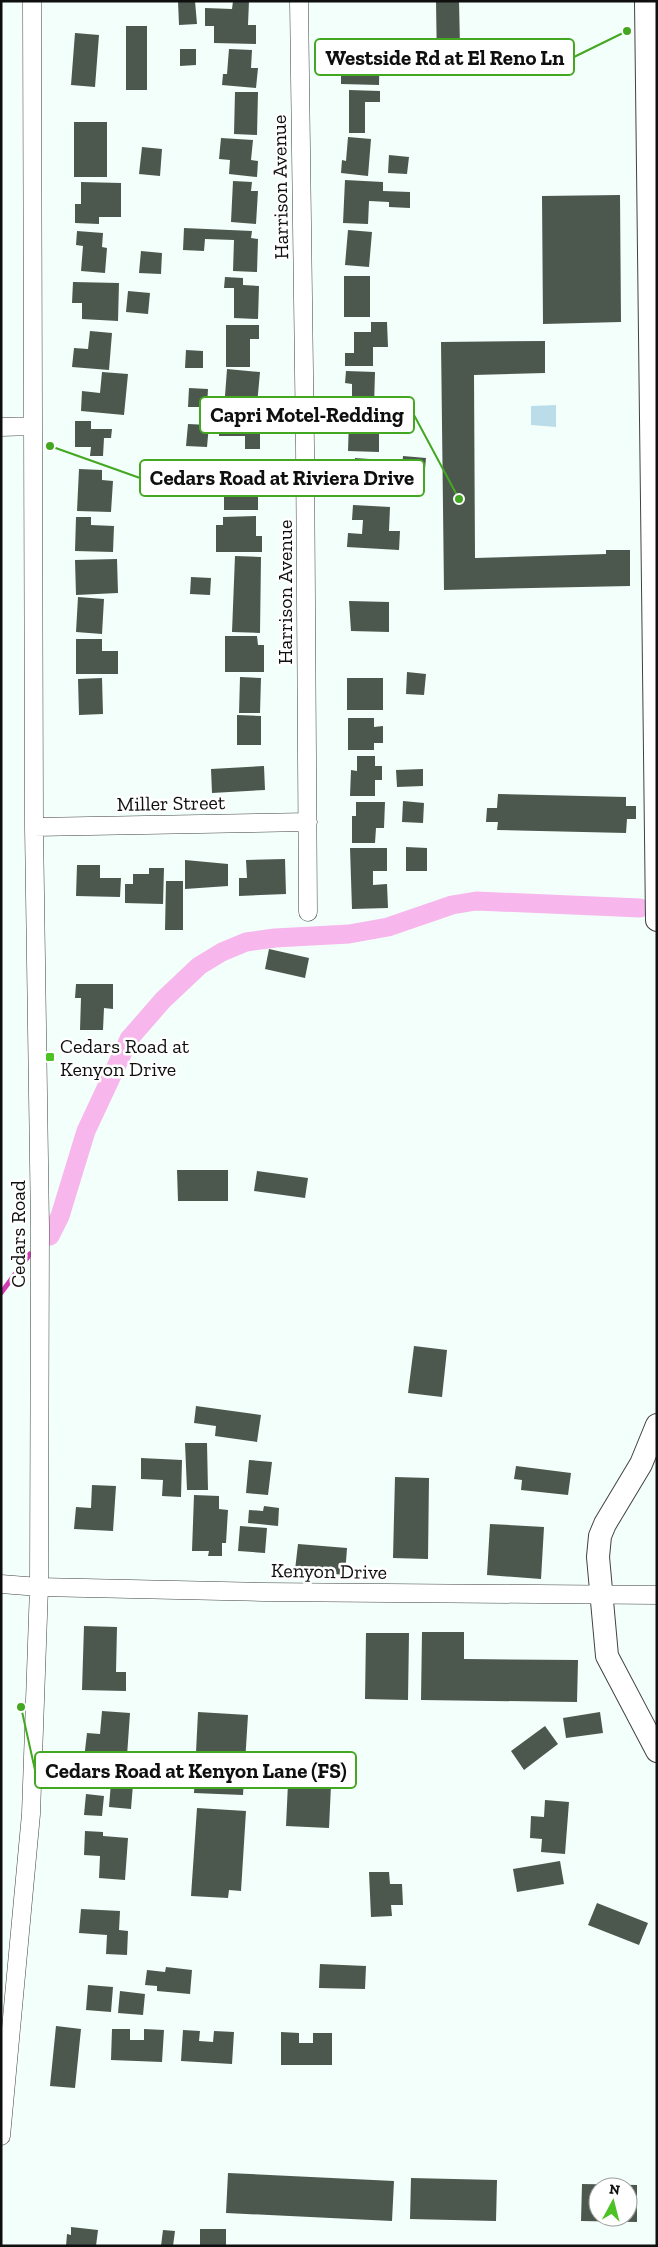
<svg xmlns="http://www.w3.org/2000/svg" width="658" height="2247" viewBox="0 0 658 2247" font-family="'Zilla Slab',serif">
  <rect width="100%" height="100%" fill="#f2fffa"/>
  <path fill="#bbddea" d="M556,405V427L531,425V406Z"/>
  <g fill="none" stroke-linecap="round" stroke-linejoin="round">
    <path stroke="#cf3cb3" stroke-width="5" d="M1,1293L30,1254"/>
    <path stroke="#f7b6ec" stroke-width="19" d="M50,1236L60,1216L86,1131L129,1039L163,1000L199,966L222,952L246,942L275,938L349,934L388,927L452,905L476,901L640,908"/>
  </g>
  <path fill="#4c584e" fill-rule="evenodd" d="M178,1H195L197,24L179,25Z
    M233,1H249L248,25H256V44L214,43V26H205V8L232,9Z
    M436,1H459L460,46H478V65L437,66Z
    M126,26H147V90H126Z
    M75,33L99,35L95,87L71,85Z
    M353,38H380L379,85L341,84V65H352Z
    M180,49H196V65L180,66Z
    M229,49L252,50L251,68H258L256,88L222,85L223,74H227Z
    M349,90L380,91V102H365V133H349Z
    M235,92H258L257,135L234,134Z
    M74,122H107V177H74Z
    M348,137L371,139L368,176L341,173L342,160L346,161Z
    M221,138L253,140L251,160L258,161L257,177L229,174L230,160L219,159Z
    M142,147L162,149L160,176L139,174Z
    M389,155L409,157L407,174L388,173Z
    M345,180L383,182V191L410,192V208L389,207V202L369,201L368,224L343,223Z
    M233,181L252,182L251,191H258L256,224L231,222Z
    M81,182L121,183V217H99V224L75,223V204H81Z
    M620,195L621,322L543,324L542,196Z
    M184,228L252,231L251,238L258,239L257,272L233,271L234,240L205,239L204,251L183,250Z
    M348,230L372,232L369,267L345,265Z
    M77,231L103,233L102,247L107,248L105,273L81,271L83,246L76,245Z
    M141,251L162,253L161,274L139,273Z
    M344,276H370V317H344Z
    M225,277L243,278V285L259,286L258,319L234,318V288H224Z
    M73,282L119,283L118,321L82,319V303H72Z
    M128,291L150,293L148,314L126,312Z
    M371,322H387L388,347H373V366H345V353H354V332H371Z
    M226,325H259V339H250V367H226Z
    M90,331L112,333L109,370L72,367L74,348L88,349Z
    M545,341V373L474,375L475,558L606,554V550H630V586L444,590L441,342Z
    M186,350L203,351V368H185Z
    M227,369L260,372L257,405L243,404V397L225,396Z
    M346,371L375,372L374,407L352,406V384L345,383Z
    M102,372L128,374L124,415L81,411L82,391L100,393Z
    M189,388L208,389L207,407H188Z
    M219,411H260V449H245V436H219Z
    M349,419H372V433H379V452L348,451Z
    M75,421H91V429H112L111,438H104L103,456H90L91,447H75Z
    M188,424L209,425L207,447L186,446Z
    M403,456L426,458L423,491L400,489Z
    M355,458L384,460L382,494L346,491L347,477L353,478Z
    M234,468L258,469V510H224V496H214L215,475H234Z
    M79,469L102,470V480L113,481L111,512L77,511Z
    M353,505L390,507L389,531H400L399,550L347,547L348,533L362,534L363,520H352Z
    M256,516V536H262V552H216V525H223V517Z
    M76,517H91V525L114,526L113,552L75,551Z
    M235,556L261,557L260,633L232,632Z
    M117,559L118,593L76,595L75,560Z
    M191,577L211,578L210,595L190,594Z
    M78,597L104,599L102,634L76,632Z
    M349,601L389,602V632L351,631Z
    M225,636H257L258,645H264V672H225Z
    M76,639H102V651H118V674H76Z
    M407,672L426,674L424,695L406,694Z
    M240,677L261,678L260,713H239Z
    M102,678L103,714L79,715L78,679Z
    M347,678H383V710H347Z
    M237,715L261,716V745H237Z
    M348,718H374V727L383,726V743H374V750H348Z
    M357,756H375V766H382V780H375V796H350L351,770L357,771Z
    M264,766L265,790L212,793L211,769Z
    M423,769V786L397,787L396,770Z
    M498,794L626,797V806H636V819H627L626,833L497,830L498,822H486L487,808H497Z
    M403,801L424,803L423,823L402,822Z
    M356,802H385L384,828H376L375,843H352V816H356Z
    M406,847L427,848V871H406Z
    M350,848H387V871H373V885L387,884L388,908L352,909Z
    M285,859L286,894L239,896V878H247L246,860Z
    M185,860L228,864V886L185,889Z
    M77,865H100V878H121L120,897L76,896Z
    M149,868H164L163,904L125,903V884H133V874H149Z
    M166,881H183V930H165Z
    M269,949L309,958L305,978L265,969Z
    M76,984H113V1009L104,1008L103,1030H80L81,998H75Z
    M177,1170H228V1201H178Z
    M257,1171L308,1178L305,1198L254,1191Z
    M414,1346L447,1350L442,1397L408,1393Z
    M196,1406L261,1415L257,1442L215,1436L216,1426L194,1423Z
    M185,1443H207L208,1490H187Z
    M141,1458L182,1460L181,1497L162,1496L163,1480L141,1479Z
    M249,1460L272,1462L268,1495L246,1493Z
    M516,1466L571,1473L568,1495L521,1490L522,1480L514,1479Z
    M395,1477L429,1478L428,1559L393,1558Z
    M92,1485L116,1486L113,1531L74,1529L76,1507L91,1508Z
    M194,1495L219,1496V1509L228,1510L226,1543H222V1556H208L209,1551H192Z
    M264,1506L279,1508L278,1526L248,1523L249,1510L263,1511Z
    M490,1524L544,1527L541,1579L487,1575Z
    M240,1526L267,1528L265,1553L238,1551Z
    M298,1544L347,1548L345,1575L295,1570Z
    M84,1626L117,1627L116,1672H126V1691L82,1690Z
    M422,1632H464V1659L578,1660L577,1702L421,1700Z
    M366,1633H409L408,1700L365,1699Z
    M102,1711L130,1713L127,1756L106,1754V1760L84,1759L87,1733L100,1734Z
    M198,1712L248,1715L243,1795L194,1793Z
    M600,1712L603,1733L566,1738L563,1718Z
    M545,1726L558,1744L524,1770L511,1751Z
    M289,1762L332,1764L329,1828L286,1826Z
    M112,1770L134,1772L131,1809L109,1807Z
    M86,1794L104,1796L102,1816L84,1815Z
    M545,1800L569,1802L565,1854L541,1852L542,1839L530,1838L531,1816L544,1817Z
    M197,1808L246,1811L241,1891L229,1890L228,1898L191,1896Z
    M85,1831L103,1832V1836L128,1838L125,1880L99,1878L100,1856L84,1855Z
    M560,1861L564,1884L517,1892L513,1869Z
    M369,1872H389L390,1884H402L403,1905H391L392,1916L371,1917Z
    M597,1903L648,1923L639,1945L588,1925Z
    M81,1909L120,1911L119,1930L128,1931L127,1955L106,1954L107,1935L79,1933Z
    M320,1964L366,1966L365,1989L319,1988Z
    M166,1967L192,1970L190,1994L157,1991V1986L145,1985L147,1970L165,1972Z
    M88,1985L113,1987L111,2012L86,2010Z
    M120,1991L145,1994L143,2015L118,2013Z
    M56,2026L81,2029L75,2088L50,2086Z
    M112,2029H130V2040H144V2029L164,2030L162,2062L111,2060Z
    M183,2030L200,2031L199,2041L213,2042L214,2031L234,2032L232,2064L181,2061Z
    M281,2032L299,2033V2043H313V2033H332V2065H281Z
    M228,2173L394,2181L392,2221L226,2213Z
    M411,2178L497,2180L496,2221L410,2219Z
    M582,2184L637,2185V2222L581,2221ZM598,2187H628V2217H598Z
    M71,2227L98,2230L96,2246H66L67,2234L71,2235Z
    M200,2229H226V2246H200Z
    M163,2230L175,2231L173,2246H161Z"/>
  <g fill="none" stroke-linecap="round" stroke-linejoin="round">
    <g stroke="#424242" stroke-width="19">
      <path id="minor" d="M299,1L305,446L308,912
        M1,427L33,426
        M34,827L308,822
        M1,1584L39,1587L263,1592L657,1595
        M1,2136L31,1814L39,1587L40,1227L34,827L32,1"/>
    </g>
    <g stroke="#424242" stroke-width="24">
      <path id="tertiary" d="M646,1L657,920
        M657,1425L641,1464L605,1524L600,1536L598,1557L607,1656L657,1751"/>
    </g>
    <use href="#minor" stroke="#fff" stroke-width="18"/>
    <use href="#tertiary" stroke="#fff" stroke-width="22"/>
  </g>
  <rect fill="#4dc225" stroke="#fff" stroke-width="2" x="45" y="1052" width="10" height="10" rx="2.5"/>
  <g text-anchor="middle" stroke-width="5" stroke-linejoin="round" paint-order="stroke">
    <g font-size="20" fill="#0f0f0f" stroke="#fff">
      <text transform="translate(280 187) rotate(-91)" y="7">Harrison Avenue</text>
      <text transform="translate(285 592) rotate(-90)" y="7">Harrison Avenue</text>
      <text transform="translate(171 803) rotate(-1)" y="7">Miller Street</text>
      <text transform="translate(18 1234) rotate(-90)" y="7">Cedars Road</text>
      <text transform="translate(329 1571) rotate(1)" y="7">Kenyon Drive</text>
    </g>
    <g font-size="20" fill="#0f0f0f" stroke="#fff" text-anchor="start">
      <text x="60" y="1053">Cedars Road at<tspan x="60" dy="23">Kenyon Drive</tspan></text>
    </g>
  </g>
  <path fill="none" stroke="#44a722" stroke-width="2" d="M627 31L574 57M459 499L414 415M50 446L140 478M21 1707L35 1770"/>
  <g fill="#44a722" stroke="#fff" stroke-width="2">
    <circle cx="627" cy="31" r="5"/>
    <circle cx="459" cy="499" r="5"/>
    <circle cx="50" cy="446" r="5"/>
    <circle cx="21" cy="1707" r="5"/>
  </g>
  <g fill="#fff" stroke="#44a722" stroke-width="2">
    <rect x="315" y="39" width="259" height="36" rx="5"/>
    <rect x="200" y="397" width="214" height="36" rx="5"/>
    <rect x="140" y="460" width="284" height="36" rx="5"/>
    <rect x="35" y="1752" width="321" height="36" rx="5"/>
  </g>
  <g font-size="21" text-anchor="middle" font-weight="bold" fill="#0f0f0f">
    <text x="445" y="65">Westside Rd at El Reno Ln</text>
    <text x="307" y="422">Capri Motel-Redding</text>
    <text x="282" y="485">Cedars Road at Riviera Drive</text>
    <text x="196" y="1778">Cedars Road at Kenyon Lane (FS)</text>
  </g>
  <rect width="658" height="2247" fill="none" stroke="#0f0f0f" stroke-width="5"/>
  <g transform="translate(613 2202) rotate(7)"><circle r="24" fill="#ffffff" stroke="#9f9f9f"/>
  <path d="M0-4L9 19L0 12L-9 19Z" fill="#4dc225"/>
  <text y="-8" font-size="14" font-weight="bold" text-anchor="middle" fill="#0f0f0f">N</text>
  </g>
</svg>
